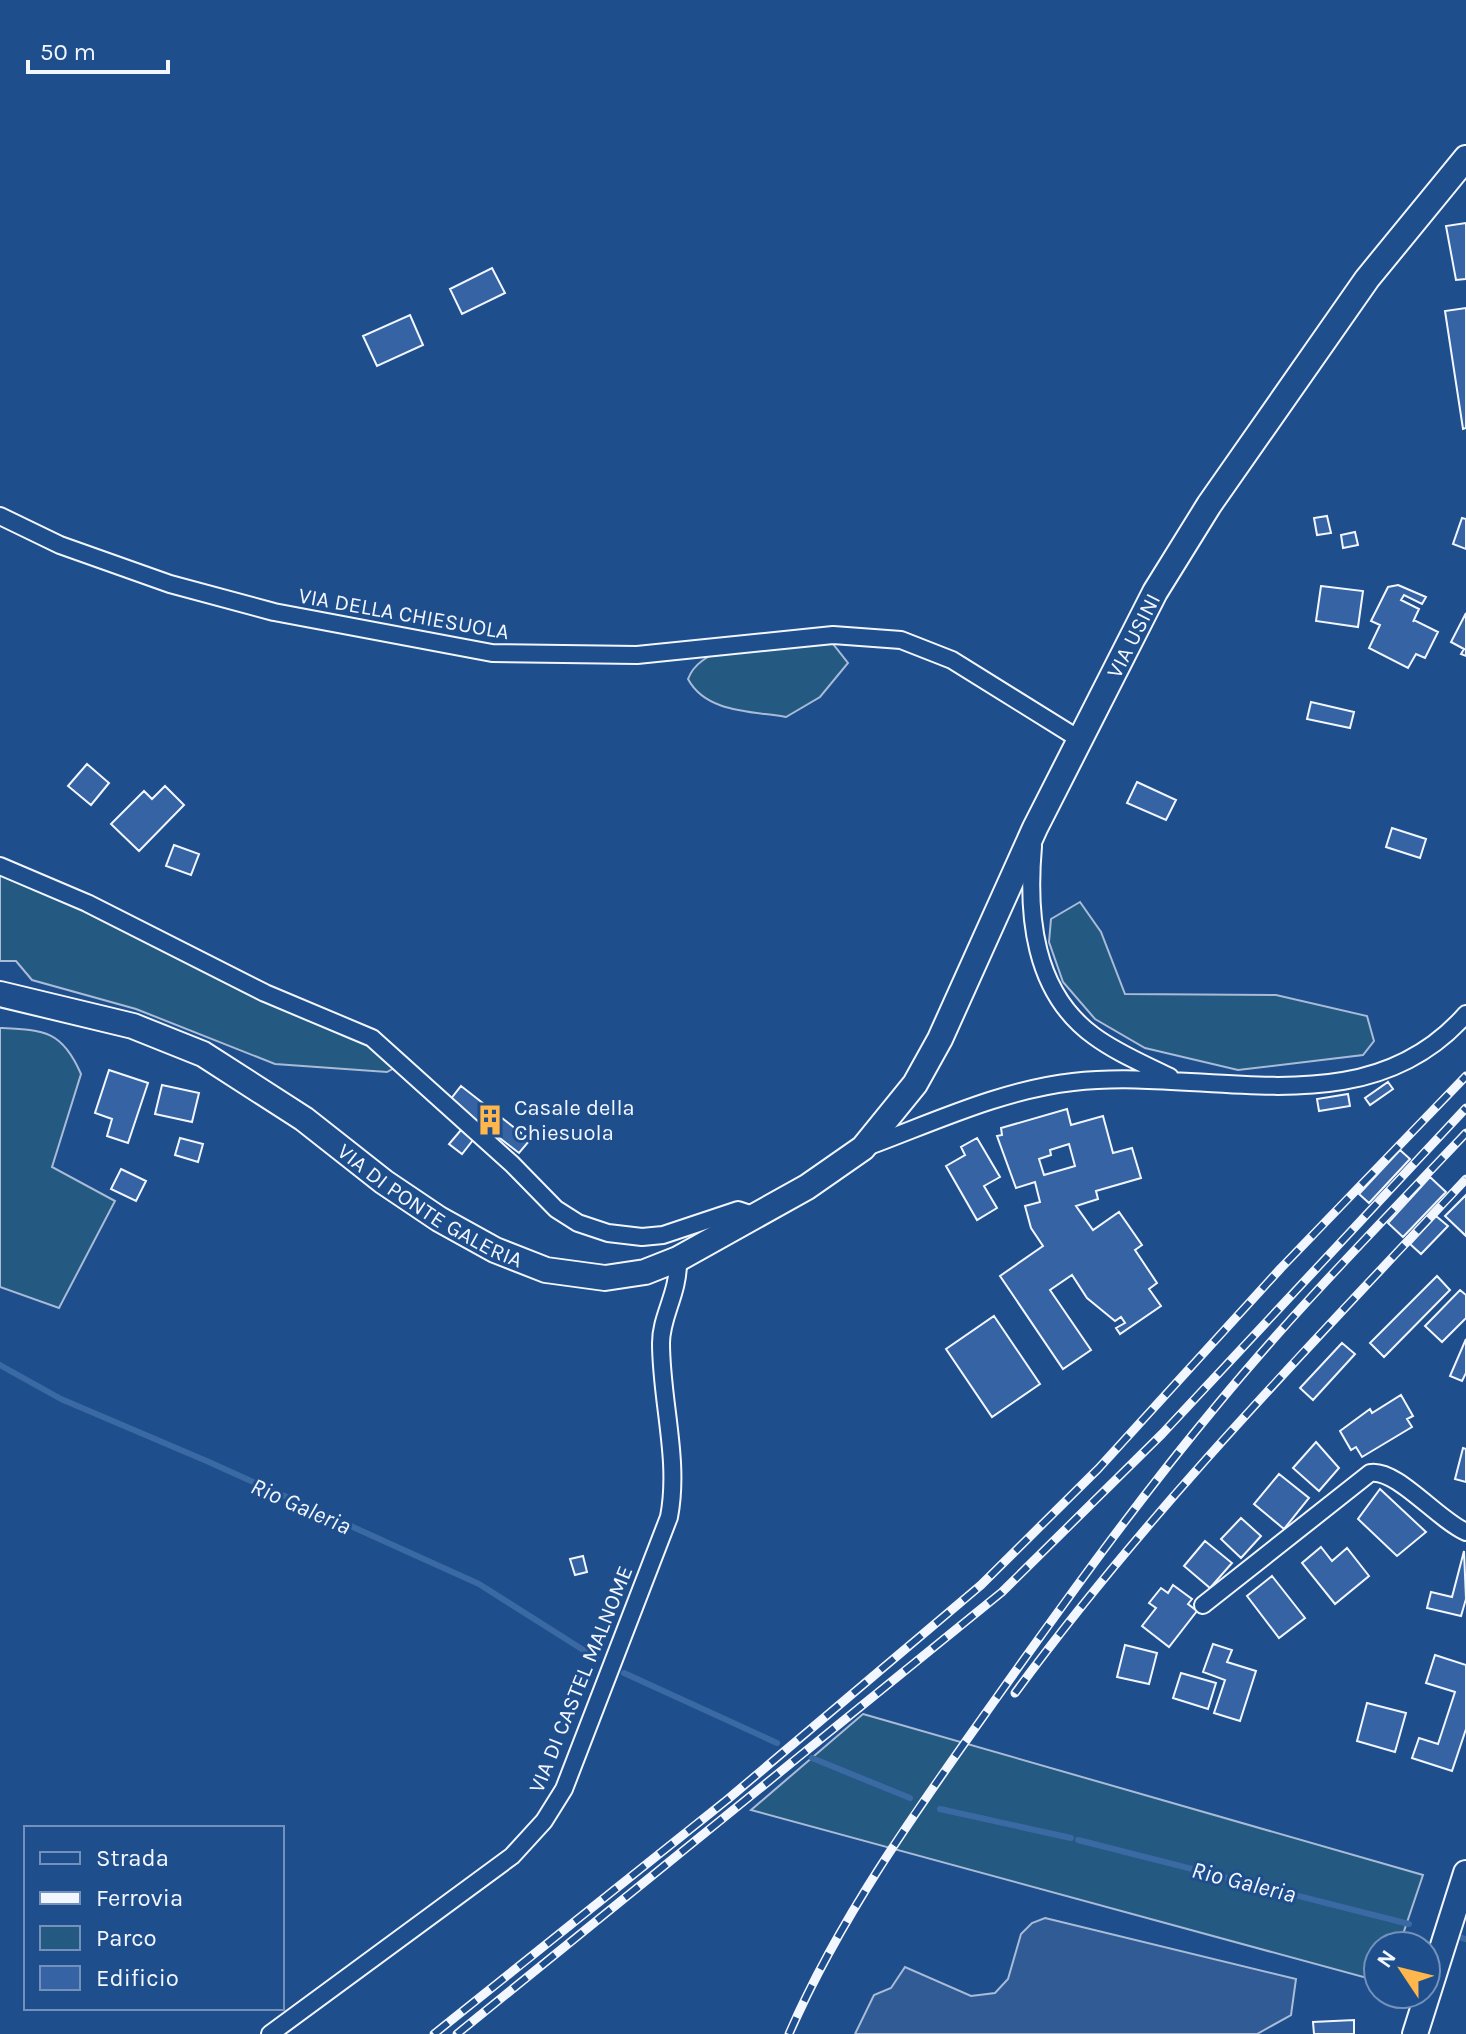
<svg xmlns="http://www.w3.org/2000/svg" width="1466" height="2034" viewBox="0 0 1466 2034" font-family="Karla,sans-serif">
  <rect width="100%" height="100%" fill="#1f4e8c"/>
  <path fill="#245a82" stroke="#a8bbd7" stroke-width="2" d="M812,640L833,644L848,663L820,697L786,717C752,711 706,713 688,679C703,639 775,644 812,640Z
    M0,871L386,1053L396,1067L387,1072L275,1064L136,1009L32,980L16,961H0Z
    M1080,902L1101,932L1125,994L1276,995L1367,1016L1374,1041L1363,1055L1238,1070L1145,1048L1095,1019L1063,982L1049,942L1051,919Z
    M0,1028C44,1030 62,1030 81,1074L52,1167L115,1201L59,1308L0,1287Z
    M863,1714L1423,1875L1399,1946H1378V1981L751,1810Z"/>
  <path fill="#305b95" stroke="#a8bbd7" stroke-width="2" d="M1045,1918L1296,1979L1291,2015L1257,2034H855L874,1995L891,1988L905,1967L971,1996L995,1993L1008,1979L1021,1934L1032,1923Z"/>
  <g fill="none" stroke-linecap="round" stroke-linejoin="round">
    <path stroke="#3b69a3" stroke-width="6" d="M0,1365L61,1399L209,1462L479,1584L596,1658
      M624,1673L777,1743
      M812,1758L910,1798
      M940,1809L1071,1838
      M1078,1840L1409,1924
      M1462,1938L1466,1939"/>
  </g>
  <path fill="#3563a3" stroke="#f2f6ff" stroke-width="2" fill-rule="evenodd" d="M1466,223V279L1456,280L1446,226Z
    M492,268L505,293L462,314L450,289Z
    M1466,308V428L1463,429L1445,311Z
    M410,315L423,345L377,366L363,336Z
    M1327,516L1331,533L1317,535L1314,518Z
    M1462,518L1466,519V549L1453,544Z
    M1355,532L1358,545L1343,548L1341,535Z
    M1398,585L1426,597L1422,604L1404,595L1401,600L1419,609L1413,622L1414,620L1438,632L1425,658L1416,654L1408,668L1369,648L1380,625L1371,621L1388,587Z
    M1321,586L1363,591L1358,627L1316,621Z
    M1466,613V656L1461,654L1464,649L1451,642Z
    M1311,702L1354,712L1350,728L1307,719Z
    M87,764L109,783L91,805L68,786Z
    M1137,782L1176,800L1166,820L1127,803Z
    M165,786L184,805L139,851L111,824L144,791L152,799Z
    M1392,828L1426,839L1420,858L1386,847Z
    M174,845L199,854L191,875L166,866Z
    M109,1070L148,1083L128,1143L107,1136L112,1119L95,1113Z
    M1388,1082L1393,1089L1370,1105L1365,1098Z
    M162,1085L199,1093L192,1122L155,1114Z
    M461,1086L530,1140L519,1153L450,1100Z
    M1348,1094L1350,1106L1319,1111L1317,1099Z
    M1067,1109L1071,1125L1103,1116L1113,1153L1132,1148L1141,1178L1096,1191L1098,1199L1076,1206L1093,1230L1119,1212L1142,1245L1135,1250L1157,1283L1149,1289L1161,1306L1120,1334L1116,1328L1125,1323L1121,1317L1115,1321L1087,1298L1072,1275L1050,1290L1091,1350L1063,1369L1000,1276L1043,1246L1031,1228L1025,1206L1040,1202L1035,1182L1016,1188L997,1136L1002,1135L1001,1128ZM1069,1144L1075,1166L1044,1175L1039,1159L1051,1155L1050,1150Z
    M461,1130L473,1140L462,1154L449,1144Z
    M180,1138L203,1144L198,1162L175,1155Z
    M977,1138L1000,1177L984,1186L997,1208L977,1220L946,1166L965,1155L961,1147Z
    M1400,1150L1410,1159L1369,1203L1359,1194Z
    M121,1169L146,1181L136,1201L111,1189Z
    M1430,1177L1446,1192L1403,1237L1388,1223Z
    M1466,1195V1236L1445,1216Z
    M1436,1216L1448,1226L1421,1254L1410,1244Z
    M1437,1276L1450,1290L1384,1357L1370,1343Z
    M1460,1290L1466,1295V1318L1442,1342L1425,1326Z
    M994,1316L1040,1384L992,1417L946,1349Z
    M1466,1339V1373L1462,1381L1450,1376Z
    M1342,1343L1355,1354L1313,1400L1300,1388Z
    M1401,1395L1413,1416L1407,1419L1412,1427L1362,1457L1356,1447L1351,1450L1340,1431L1370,1409L1372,1413Z
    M1316,1442L1339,1468L1319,1491L1293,1468Z
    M1463,1448L1466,1449V1482L1455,1479Z
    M1279,1474L1309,1498L1284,1529L1254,1504Z
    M1380,1489L1426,1532L1397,1556L1358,1519Z
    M1241,1518L1261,1536L1241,1558L1221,1539Z
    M1205,1541L1232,1563L1210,1588L1184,1566Z
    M1321,1547L1332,1561L1347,1548L1369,1576L1335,1604L1302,1563Z
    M1464,1551L1466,1599L1461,1616L1427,1608L1431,1592L1452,1597Z
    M583,1556L587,1572L575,1575L570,1559Z
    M1272,1576L1305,1618L1279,1638L1247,1596Z
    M1173,1585L1192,1599L1188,1604L1197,1611L1169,1647L1142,1626L1156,1608L1149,1603L1161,1588L1168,1593Z
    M1213,1644L1232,1650L1227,1662L1256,1671L1240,1721L1214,1713L1225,1680L1203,1672Z
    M1125,1645L1157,1653L1149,1684L1117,1677Z
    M1435,1655L1466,1665V1729L1452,1771L1412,1758L1419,1738L1438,1744L1455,1692L1426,1683Z
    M1181,1673L1216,1683L1208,1709L1173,1698Z
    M1367,1703L1406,1713L1395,1752L1357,1741Z
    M1354,2020V2034H1314L1313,2022Z"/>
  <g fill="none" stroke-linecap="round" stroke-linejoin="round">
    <g stroke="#f2f6ff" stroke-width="20">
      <path id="street" d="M0,516L60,545L170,584L274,612L492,653L637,655L833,635L901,640L952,660L1079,739
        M1033,846C1027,914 1033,992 1094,1036C1117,1053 1144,1064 1170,1077
        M0,866L87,903L265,993L372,1038L512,1164L556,1209L578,1223L608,1233L642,1237L663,1235L738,1210L756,1216
        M864,1148C932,1123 1001,1090 1073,1082C1206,1066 1364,1131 1466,1014
        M1203,1605L1370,1473C1396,1468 1438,1520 1466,1532
        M270,2034L512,1856L544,1821L564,1789L669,1517C680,1460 661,1401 661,1343C661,1315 679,1294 678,1259"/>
    </g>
    <g stroke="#f2f6ff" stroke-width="28">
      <g id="secondary">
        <path id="s1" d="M0,994L133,1026L203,1054L304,1119L384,1182L439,1219L495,1250L546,1270L605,1278L645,1272L678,1259L807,1187L863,1148L915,1084L940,1039L1035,828L1155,592L1209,505L1367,279L1466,158"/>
        <path d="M1415,2034L1466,1873"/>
      </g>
    </g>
    <use href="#street" stroke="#1f4e8c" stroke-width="16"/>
    <use href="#secondary" stroke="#1f4e8c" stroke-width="24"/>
    <g stroke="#f2f6ff" stroke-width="9">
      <path id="rail" d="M1015,1693C1151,1508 1310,1346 1466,1179
        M434,2034L728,1799L981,1585L1098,1469L1281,1268L1466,1076
        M457,2034L1002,1592L1162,1434L1466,1108
        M789,2034C842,1913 919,1807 995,1700C1066,1600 1138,1500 1217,1405C1295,1310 1382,1222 1466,1133"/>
    </g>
    <use href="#rail" stroke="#1f4e8c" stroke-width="6" stroke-dasharray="18" stroke-linecap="butt"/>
  </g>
  <defs>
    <g id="building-bare" transform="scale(2.4)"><path d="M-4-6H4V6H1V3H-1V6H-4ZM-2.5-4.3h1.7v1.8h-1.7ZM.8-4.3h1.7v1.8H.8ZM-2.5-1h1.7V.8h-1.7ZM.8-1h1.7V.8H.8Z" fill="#ffb74d" stroke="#1f4e8c" stroke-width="2.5" paint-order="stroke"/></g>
  </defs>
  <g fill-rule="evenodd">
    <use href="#building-bare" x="490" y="1120"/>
  </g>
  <g text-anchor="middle" stroke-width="6" stroke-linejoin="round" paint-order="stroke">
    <g font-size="22" fill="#f2f6ff" stroke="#1f4e8c">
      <text transform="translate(404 613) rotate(10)" y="8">VIA DELLA CHIESUOLA</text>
      <text dy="8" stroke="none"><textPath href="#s1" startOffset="1552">VIA USINI</textPath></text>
      <text dy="8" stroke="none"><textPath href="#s1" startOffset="486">VIA DI PONTE GALERIA</textPath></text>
      <text transform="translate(580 1679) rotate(-68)" y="8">VIA DI CASTEL MALNOME</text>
    </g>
    <g font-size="22" fill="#f2f6ff" stroke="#1f4e8c" text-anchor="start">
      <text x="514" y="1115">Casale della<tspan x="514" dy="25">Chiesuola</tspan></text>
    </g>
    <g font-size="24" font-style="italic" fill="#f2f6ff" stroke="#1f4e8c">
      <text transform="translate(301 1506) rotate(24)" y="8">Rio Galeria</text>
      <text transform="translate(1244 1882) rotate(14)" y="8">Rio Galeria</text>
    </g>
  </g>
  <rect x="24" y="1826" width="260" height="184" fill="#1f4e8c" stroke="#7391ba" stroke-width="2"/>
  <rect x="40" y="1852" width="40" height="12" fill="#1f4e8c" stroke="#7391ba" stroke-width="2"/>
  <text x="96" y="1866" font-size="24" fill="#f2f6ff">Strada</text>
  <rect x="40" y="1892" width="40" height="12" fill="#f2f6ff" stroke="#7391ba" stroke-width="2"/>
  <text x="96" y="1906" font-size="24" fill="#f2f6ff">Ferrovia</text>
  <rect x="40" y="1926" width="40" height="24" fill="#245a82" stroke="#7391ba" stroke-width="2"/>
  <text x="96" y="1946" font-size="24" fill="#f2f6ff">Parco</text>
  <rect x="40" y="1966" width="40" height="24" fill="#3563a3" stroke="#7391ba" stroke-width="2"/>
  <text x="96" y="1986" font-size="24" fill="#f2f6ff">Edificio</text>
  <g transform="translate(1402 1970) rotate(305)"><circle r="38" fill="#1f4e8c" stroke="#7391ba" stroke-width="2"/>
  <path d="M0-6L14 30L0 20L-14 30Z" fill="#ffb74d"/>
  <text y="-12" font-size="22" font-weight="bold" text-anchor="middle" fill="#f2f6ff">N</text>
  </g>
  <path d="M28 60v12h140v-12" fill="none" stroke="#f2f6ff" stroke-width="4"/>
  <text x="40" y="60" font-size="24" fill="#f2f6ff" stroke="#1f4e8c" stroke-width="6" paint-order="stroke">50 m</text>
</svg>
